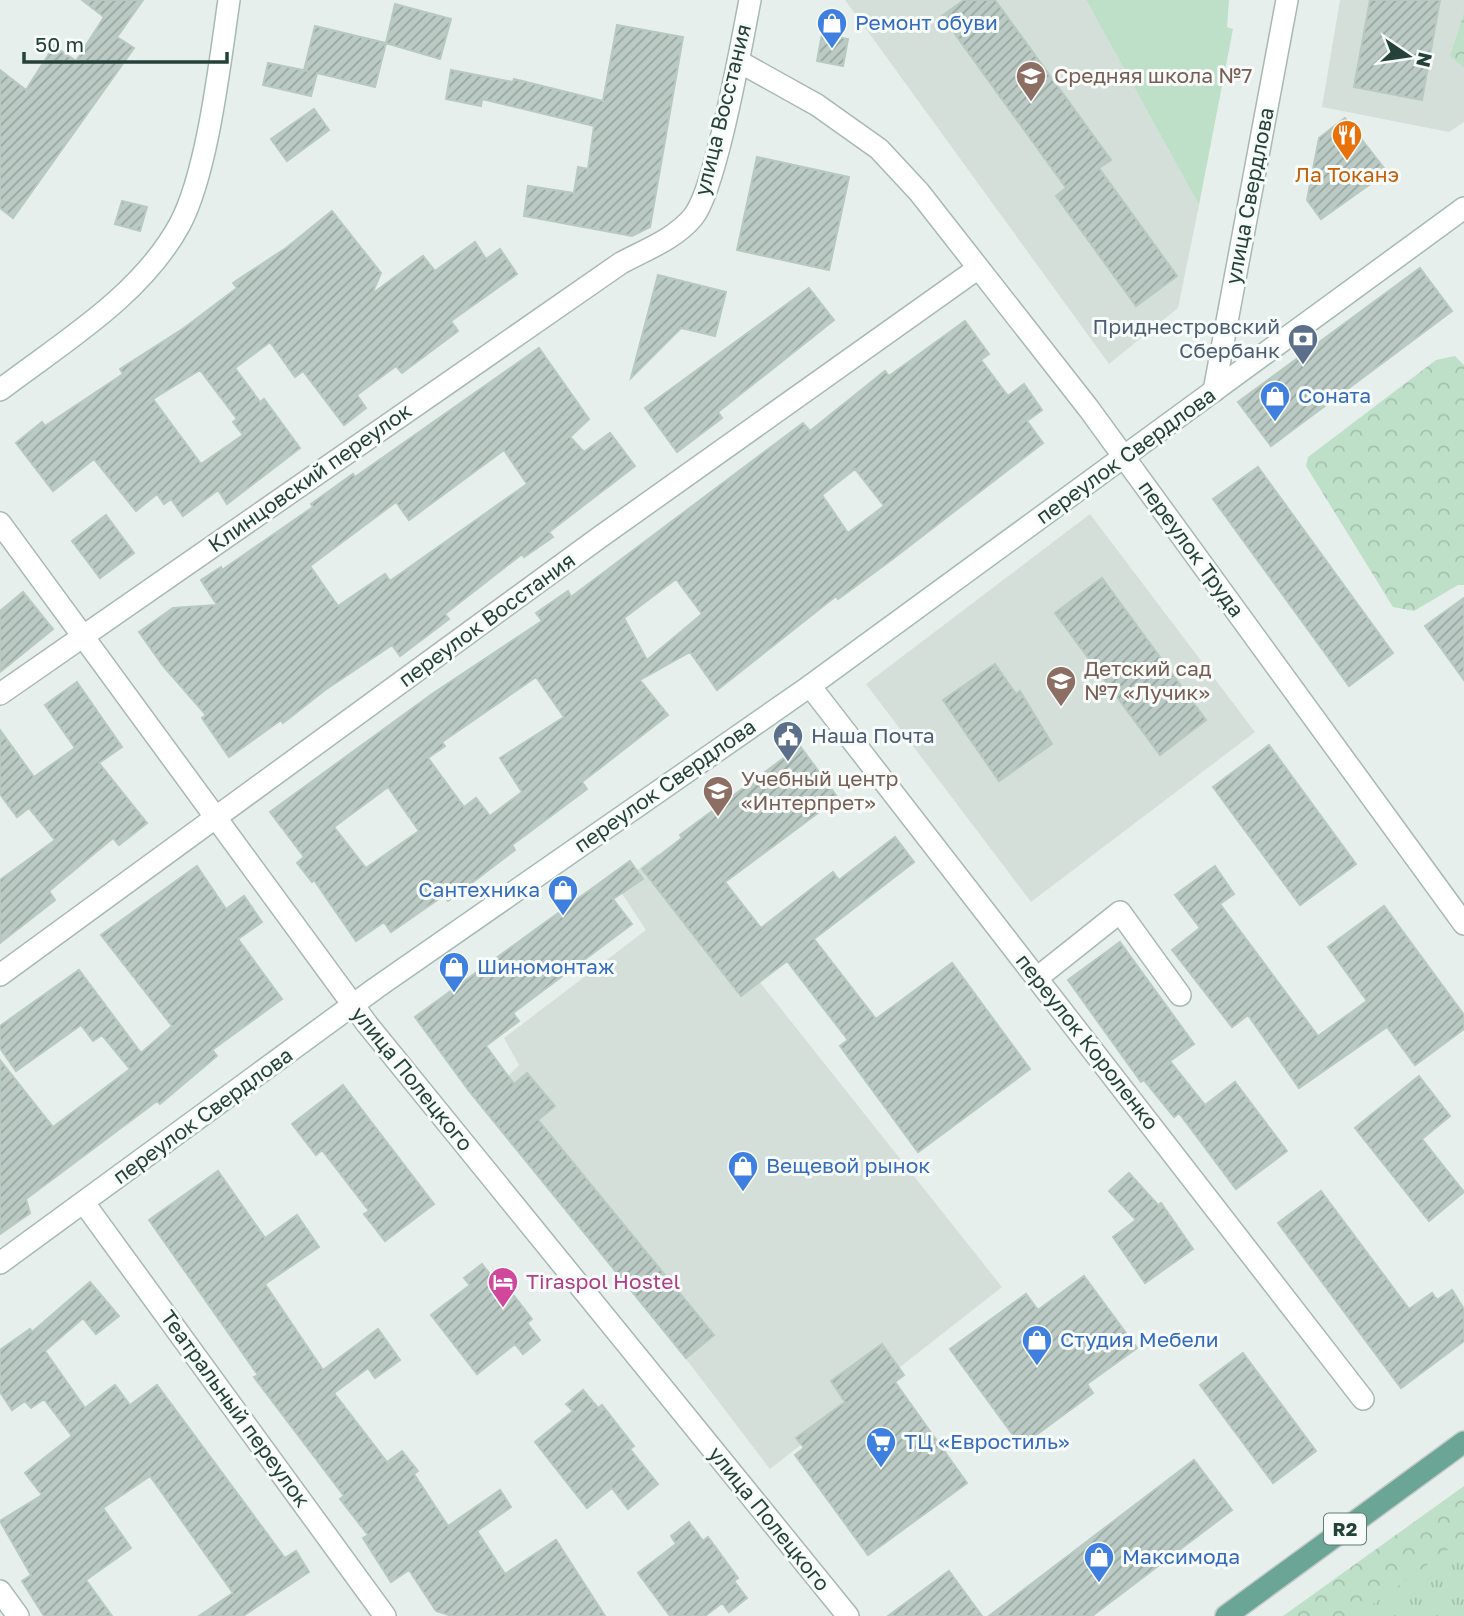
<svg xmlns="http://www.w3.org/2000/svg" width="1464" height="1616" viewBox="0 0 1464 1616" font-family="'Golos Text',sans-serif">
  <defs>
    <pattern id="forest-crowns" width="20" height="18" patternUnits="userSpaceOnUse" patternTransform="scale(1.75)"><rect width="20" height="18" fill="#bfe0c8"/><path d="M2 6a3 3 0 1 1 6 0M12 15a3 3 0 1 1 6 0" fill="none" stroke="#a4c1ad"/></pattern>
    <pattern id="park-tufts" width="24" height="20" patternUnits="userSpaceOnUse" patternTransform="scale(1.75)"><rect width="24" height="20" fill="#bfe0c8"/><path d="M3 7l-1-3M5 7V3M7 7l1-3M15 17l-1-3M17 17v-4M19 17l1-3" fill="none" stroke="#a4c1ad"/></pattern>
    <pattern id="building-hatch" width="6" height="6" patternUnits="userSpaceOnUse" patternTransform="scale(1.75)"><rect width="6" height="6" fill="#bbcac4"/><path d="M-1 1l2-2M0 6l6-6M5 7l2-2" fill="none" stroke="#98a6a0"/></pattern>
  </defs>
  <rect width="100%" height="100%" fill="#e6efeb"/>
  <path fill="#d4dfda" d="M845,0H1086L1199,205L1178,308L1109,364Z
    M1340,0H1464V122L1449,132L1322,107Z
    M1090,514L1255,732L1031,902L866,684Z
    M658,854L1002,1287L770,1469L487,1098L519,1065L504,1038L646,930L617,886Z"/>
  <path fill="#bfe0c8" d="M1086,0H1229L1227,27L1233,29L1199,205Z"/>
  <path fill="url(#forest-crowns)" d="M1464,13V68L1450,56Z
    M1455,356L1464,365V585H1458L1414,611L1393,607L1306,466L1308,457L1436,360Z
    M1464,1486V1616H1283Z"/>
  <path fill="url(#park-tufts)" d="M1464,1538V1616H1357Z"/>
  <path fill="url(#building-hatch)" stroke="#b8c9c2" stroke-width="2" fill-rule="evenodd" d="M82,0H143L117,37L134,48L13,218L0,208V70L26,90L54,46L76,61L104,17Z
    M964,0H995L1111,160L1099,168L1177,276L1136,306L1056,196L1066,188L942,16Z
    M1370,0H1440L1422,100L1354,87Z
    M395,4L451,19L440,59L386,43Z
    M617,25L683,37L650,227L632,236L524,216L528,186L574,193L578,167L588,169L594,126L482,99L481,106L446,99L451,70L513,82L514,79L603,101Z
    M315,26L386,43L375,87L317,73L311,96L263,85L268,63L308,71L304,70Z
    M822,34L848,39L843,66L817,61Z
    M314,109L329,130L287,161L271,139Z
    M1345,118L1387,172L1321,219L1307,200L1319,138Z
    M757,157L849,177L829,270L737,250Z
    M122,201L147,207L140,231L115,224Z
    M332,211L381,273L372,294L423,256L435,271L475,242L486,259L500,249L517,274L451,321L458,331L402,373L396,366L357,395L366,408L344,425L303,371L295,377L270,342L235,368L260,402L264,399L300,448L227,504L218,490L183,516L171,499L164,504L157,494L136,511L94,459L53,491L16,443L42,422L45,426L123,374L120,369L184,328L237,288L233,283L286,248ZM200,370L237,419L233,422L243,435L201,464L153,399Z
    M1420,268L1452,311L1271,446L1238,402Z
    M658,275L726,292L715,336L681,328L631,378Z
    M809,288L834,320L718,412L722,418L677,452L645,408Z
    M965,321L989,354L981,360L1008,396L1024,384L1042,410L1027,421L1043,443L890,561L838,599L836,596L717,690L690,652L640,680L668,715L582,782L587,789L512,845L515,850L448,901L443,896L391,932L384,922L356,941L314,880L312,882L297,863L304,857L270,812L432,694L542,621L536,613L568,591L571,597L803,423L810,431L885,371L889,376ZM855,469L884,506L848,533L822,495ZM676,579L702,614L647,660L624,618ZM536,677L564,717L500,758L522,792L490,816L476,798L464,807L428,758L445,746L442,742ZM388,787L419,831L366,868L334,827Z
    M539,348L589,419L570,437L584,452L610,433L635,466L549,532L553,537L524,557L522,554L445,614L449,619L400,656L392,645L325,690L283,723L281,720L229,757L202,718L206,715L163,666L139,632L173,608L217,605L201,580L221,567L222,570L313,507L311,504L353,474L355,477ZM504,450L527,484L390,581L385,574L338,606L310,566L396,502L409,520Z
    M1258,467L1393,653L1349,686L1213,499Z
    M106,515L134,553L100,578L72,541Z
    M1102,578L1206,720L1160,755L1055,613Z
    M23,592L53,629L0,672V611Z
    M1464,598V680L1425,626Z
    M995,664L1016,694L1020,691L1052,744L999,781L943,700Z
    M77,682L122,747L99,763L147,823L119,845L113,838L49,891L55,900L0,943V880L55,840L29,808L17,817L0,794V730L34,777L75,748L45,705Z
    M1269,745L1356,864L1300,905L1213,787Z
    M800,746L838,798L725,882L761,928L833,872L839,880L895,837L914,862L814,939L876,1019L952,963L1030,1069L918,1152L840,1046L848,1040L787,961L741,996L642,869L682,838L680,835Z
    M630,861L643,879L613,899L632,924L513,1013L519,1021L486,1046L514,1084L527,1073L555,1106L538,1120L714,1335L686,1358L469,1091L415,1017Z
    M197,866L226,909L244,896L262,922L238,939L282,999L212,1050L217,1056L160,1104L157,1101L26,1199L30,1213L0,1234V1060L53,1127L130,1069L102,1035L93,1041L81,1025L16,1071L0,1048V1026L79,970L141,1053L172,1026L101,935Z
    M1215,866L1234,894L1220,904L1318,1036L1367,1001L1328,947L1384,906L1464,1015V1029L1415,1065L1387,1027L1299,1088L1248,1015L1232,1027L1172,950L1200,928L1175,895Z
    M1120,942L1194,1044L1170,1061L1205,1105L1235,1082L1287,1151L1236,1189L1179,1113L1174,1117L1144,1080L1141,1082L1068,980Z
    M1419,1076L1450,1116L1422,1139L1464,1192L1429,1221L1355,1128Z
    M343,1085L434,1204L385,1241L364,1214L369,1211L322,1150L316,1155L292,1124Z
    M218,1171L265,1238L297,1215L319,1247L265,1284L323,1370L378,1329L400,1360L375,1378L368,1368L334,1393L387,1462L402,1451L418,1471L414,1474L448,1526L500,1490L511,1507L477,1531L505,1574L556,1540L605,1616H452L436,1611L409,1570L391,1582L363,1538L368,1535L340,1499L344,1496L254,1377L258,1375L149,1220Z
    M1129,1173L1158,1205L1161,1203L1193,1249L1145,1283L1113,1237L1136,1220L1109,1191Z
    M1321,1191L1409,1309L1432,1293L1437,1300L1452,1290L1464,1309V1341L1401,1388L1278,1223Z
    M482,1264L496,1282L501,1279L532,1319L527,1323L540,1340L523,1354L515,1344L477,1374L431,1315L470,1285L464,1278Z
    M1084,1276L1137,1348L1087,1384L1093,1393L1021,1446L950,1349L1026,1294L1038,1310Z
    M90,1282L119,1316L96,1334L83,1318L45,1351L85,1408L115,1385L130,1405L157,1385L285,1558L296,1551L309,1572L243,1616H199L233,1593L150,1476L103,1508L131,1548L86,1580L112,1616H44L22,1581L31,1575L0,1521L42,1495L25,1473L72,1436L44,1399L31,1408L25,1401L12,1410L0,1392V1350L30,1329L32,1332Z
    M882,1344L904,1375L895,1382L967,1483L868,1555L795,1455L804,1448L796,1438L845,1402L831,1381Z
    M1243,1353L1316,1451L1273,1483L1200,1385Z
    M583,1390L598,1408L602,1405L634,1446L630,1449L658,1484L628,1509L612,1488L587,1508L535,1442L573,1411L566,1404Z
    M1194,1460L1232,1510L1092,1616H989Z
    M689,1522L703,1541L708,1537L738,1578L734,1581L747,1598L729,1612L722,1603L705,1616H670L638,1573L676,1544L671,1536Z
    M949,1571L982,1616H888Z"/>
  <g fill="none" stroke-linecap="round" stroke-linejoin="round">
    <g stroke="#a8b8b2" stroke-width="24">
      <path id="street" d="M738,61L817,105L879,149L919,192L1089,409L1464,924
        M1214,391L1287,0
        M0,523L367,1024L848,1616
        M810,686L1363,1399
        M0,694L621,263C645,250 675,239 693,217C716,190 742,41 750,0
        M0,975L600,537L977,269
        M1037,978L1120,912L1180,995
        M84,1203L385,1616
        M0,1591L18,1616"/>
    </g>
    <g stroke="#a4bbb3" stroke-width="24">
      <path id="secondary" d="M0,390C63,342 141,296 180,224C208,171 220,61 229,0
        M0,1263L376,988L810,686L1464,208"/>
    </g>
    <g stroke="#c2cac8" stroke-width="24">
      <path id="primary" d="M1226,1616L1464,1442"/>
    </g>
    <use href="#street" stroke="#fff" stroke-width="21"/>
    <use href="#secondary" stroke="#fff" stroke-width="21"/>
    <use href="#primary" stroke="#6aa596" stroke-width="21"/>
  </g>
  <defs>
    <g id="shop-pin" transform="scale(1.575)"><path d="M0 17L-7.5 6A9.5 9.5 0 1 1 7.5 6Z" fill="#3f7fe0" stroke="#f7fbf9"/><path d="M-5-2.5h2.3a2.7 3.5 0 0 1 5.4 0H5L5.5 6h-11ZM-1.5-2.5h3a1.5 2.3 0 0 0-3 0Z" fill="#fff"/></g>
    <g id="school-pin" transform="scale(1.575)"><path d="M0 17L-7.5 6A9.5 9.5 0 1 1 7.5 6Z" fill="#8d6e63" stroke="#f7fbf9"/><path d="M0-5L7-2L0 1L-7-2ZM-4 1L0 2.5L4 1V4Q0 6-4 4Z" fill="#fff"/></g>
    <g id="restaurant-pin" transform="scale(1.575)"><path d="M0 17L-7.5 6A9.5 9.5 0 1 1 7.5 6Z" fill="#e8710a" stroke="#f7fbf9"/><path d="M-5-6h1v4h1v-4h1v4h1v-4h1v5L-1.5 .5V6h-2V.5L-5-1ZM5-6V6H3V1.5H1.5Q1.5-4 5-6Z" fill="#fff"/></g>
    <g id="bank-pin" transform="scale(1.575)"><path d="M0 17L-7.5 6A9.5 9.5 0 1 1 7.5 6Z" fill="#5c6f8a" stroke="#f7fbf9"/><path d="M-6-4H6V4H-6ZM0-2.3a2.3 2.3 0 1 0 0 4.6a2.3 2.3 0 1 0 0-4.6Z" fill="#fff"/></g>
    <g id="civic-pin" transform="scale(1.575)"><path d="M0 17L-7.5 6A9.5 9.5 0 1 1 7.5 6Z" fill="#5c6f8a" stroke="#f7fbf9"/><path d="M-.6-6.5H3V-4.5H.6V-3L4-1V1h2V6H-6V1h2V-1L-.6-3ZM-1.2 2.5V6h2.4V2.5Z" fill="#fff"/></g>
    <g id="university-pin" transform="scale(1.575)"><path d="M0 17L-7.5 6A9.5 9.5 0 1 1 7.5 6Z" fill="#8d6e63" stroke="#f7fbf9"/><path d="M0-5L7-2L0 1L-7-2ZM-4 1L0 2.5L4 1V4Q0 6-4 4Z" fill="#fff"/></g>
    <g id="hotel-pin" transform="scale(1.575)"><path d="M0 17L-7.5 6A9.5 9.5 0 1 1 7.5 6Z" fill="#d1479c" stroke="#f7fbf9"/><path d="M-6-4.5h1.5V1H6V5H4.5V3h-9V5H-6ZM-4 0a1.8 1.8 0 1 1 3.6 0ZM.5 0V-2.5h3Q6-2.5 6 0Z" fill="#fff"/></g>
    <g id="supermarket-pin" transform="scale(1.575)"><path d="M0 17L-7.5 6A9.5 9.5 0 1 1 7.5 6Z" fill="#3f7fe0" stroke="#f7fbf9"/><path d="M-6-5.5h2.5l.6 2H6L4.5 2H-2.5L-4.4-4H-6ZM-1.5 3.2a1.3 1.3 0 1 0 .1 0ZM3 3.2a1.3 1.3 0 1 0 .1 0Z" fill="#fff"/></g>
  </defs>
  <g fill-rule="evenodd">
    <use href="#shop-pin" x="832" y="23"/>
    <use href="#school-pin" x="1031" y="76"/>
    <use href="#restaurant-pin" x="1347" y="135"/>
    <use href="#bank-pin" x="1303" y="339"/>
    <use href="#shop-pin" x="1275" y="396"/>
    <use href="#school-pin" x="1061" y="681"/>
    <use href="#civic-pin" x="788" y="736"/>
    <use href="#university-pin" x="718" y="791"/>
    <use href="#shop-pin" x="563" y="890"/>
    <use href="#shop-pin" x="454" y="967"/>
    <use href="#shop-pin" x="743" y="1166"/>
    <use href="#hotel-pin" x="503" y="1282"/>
    <use href="#shop-pin" x="1037" y="1340"/>
    <use href="#supermarket-pin" x="881" y="1442"/>
    <use href="#shop-pin" x="1099" y="1557"/>
  </g>
  <g text-anchor="middle" stroke-width="6" stroke-linejoin="round" paint-order="stroke">
    <rect fill="#f7fbf9" stroke="#637a73" stroke-width="2" x="1324" y="1513.5" width="42" height="31" rx="5"/>
    <g font-size="19" font-weight="bold" fill="#24423a">
      <text x="1345" y="1536">R2</text>
    </g>
    <g font-size="21" fill="#366cbe" stroke="#f7fbf9" text-anchor="start">
      <text x="855" y="30">Ремонт обуви</text>
      <text x="1298" y="403">Соната</text>
      <text x="540" y="897" text-anchor="end">Сантехника</text>
      <text x="477" y="974">Шиномонтаж</text>
      <text x="766" y="1173">Вещевой рынок</text>
      <text x="1060" y="1347">Студия Мебели</text>
      <text x="904" y="1449">ТЦ «Евростиль»</text>
      <text x="1122" y="1564">Максимода</text>
    </g>
    <g font-size="21" fill="#785e54" stroke="#f7fbf9" text-anchor="start">
      <text x="1054" y="83">Средняя школа №7</text>
      <text x="1084" y="676">Детский сад<tspan x="1084" dy="24">№7 «Лучик»</tspan></text>
      <text x="741" y="786">Учебный центр<tspan x="741" dy="24">«Интерпрет»</tspan></text>
    </g>
    <g font-size="21" fill="#24423a" stroke="#f7fbf9">
      <text transform="translate(723 110) rotate(-76)" y="7">улица Восстания</text>
      <text transform="translate(1250 196) rotate(-79)" y="7">улица Свердлова</text>
      <text transform="translate(1126 456) rotate(-36)" y="7">переулок Свердлова</text>
      <text transform="translate(310 478) rotate(-35)" y="7">Клинцовский переулок</text>
      <text transform="translate(1191 549) rotate(54)" y="7">переулок Труда</text>
      <text transform="translate(487 620) rotate(-36)" y="7">переулок Восстания</text>
      <text transform="translate(665 786) rotate(-35)" y="7">переулок Свердлова</text>
      <text transform="translate(1087 1042) rotate(52)" y="7">переулок Короленко</text>
      <text transform="translate(412 1079) rotate(51)" y="7">улица Полецкого</text>
      <text transform="translate(203 1116) rotate(-36)" y="7">переулок Свердлова</text>
      <text transform="translate(235 1409) rotate(54)" y="7">Театральный переулок</text>
      <text transform="translate(769 1519) rotate(51)" y="7">улица Полецкого</text>
    </g>
    <g font-size="21" fill="#c56008" stroke="#f7fbf9">
      <text x="1347" y="182">Ла Токанэ</text>
    </g>
    <g font-size="21" fill="#4e5e75" stroke="#f7fbf9" text-anchor="end">
      <text x="1280" y="334">Приднестровский<tspan x="1280" dy="24">Сбербанк</tspan></text>
      <text x="811" y="743" text-anchor="start">Наша Почта</text>
    </g>
    <g font-size="21" fill="#b23c85" stroke="#f7fbf9" text-anchor="start">
      <text x="526" y="1289">Tiraspol Hostel</text>
    </g>
  </g>
  <g transform="translate(1408 56) rotate(103)" stroke="#f7fbf9" stroke-width="5" paint-order="stroke">
  <path d="M0-5L12 26L0 18L-12 26Z" fill="#24423a"/>
  <text y="-10" font-size="19" font-weight="bold" text-anchor="middle" fill="#24423a">N</text>
  </g>
  <path d="M24 52v10h203v-10" fill="none" stroke="#24423a" stroke-width="3.5"/>
  <text x="35" y="52" font-size="21" fill="#24423a" stroke="#f7fbf9" stroke-width="5" paint-order="stroke">50 m</text>
</svg>
